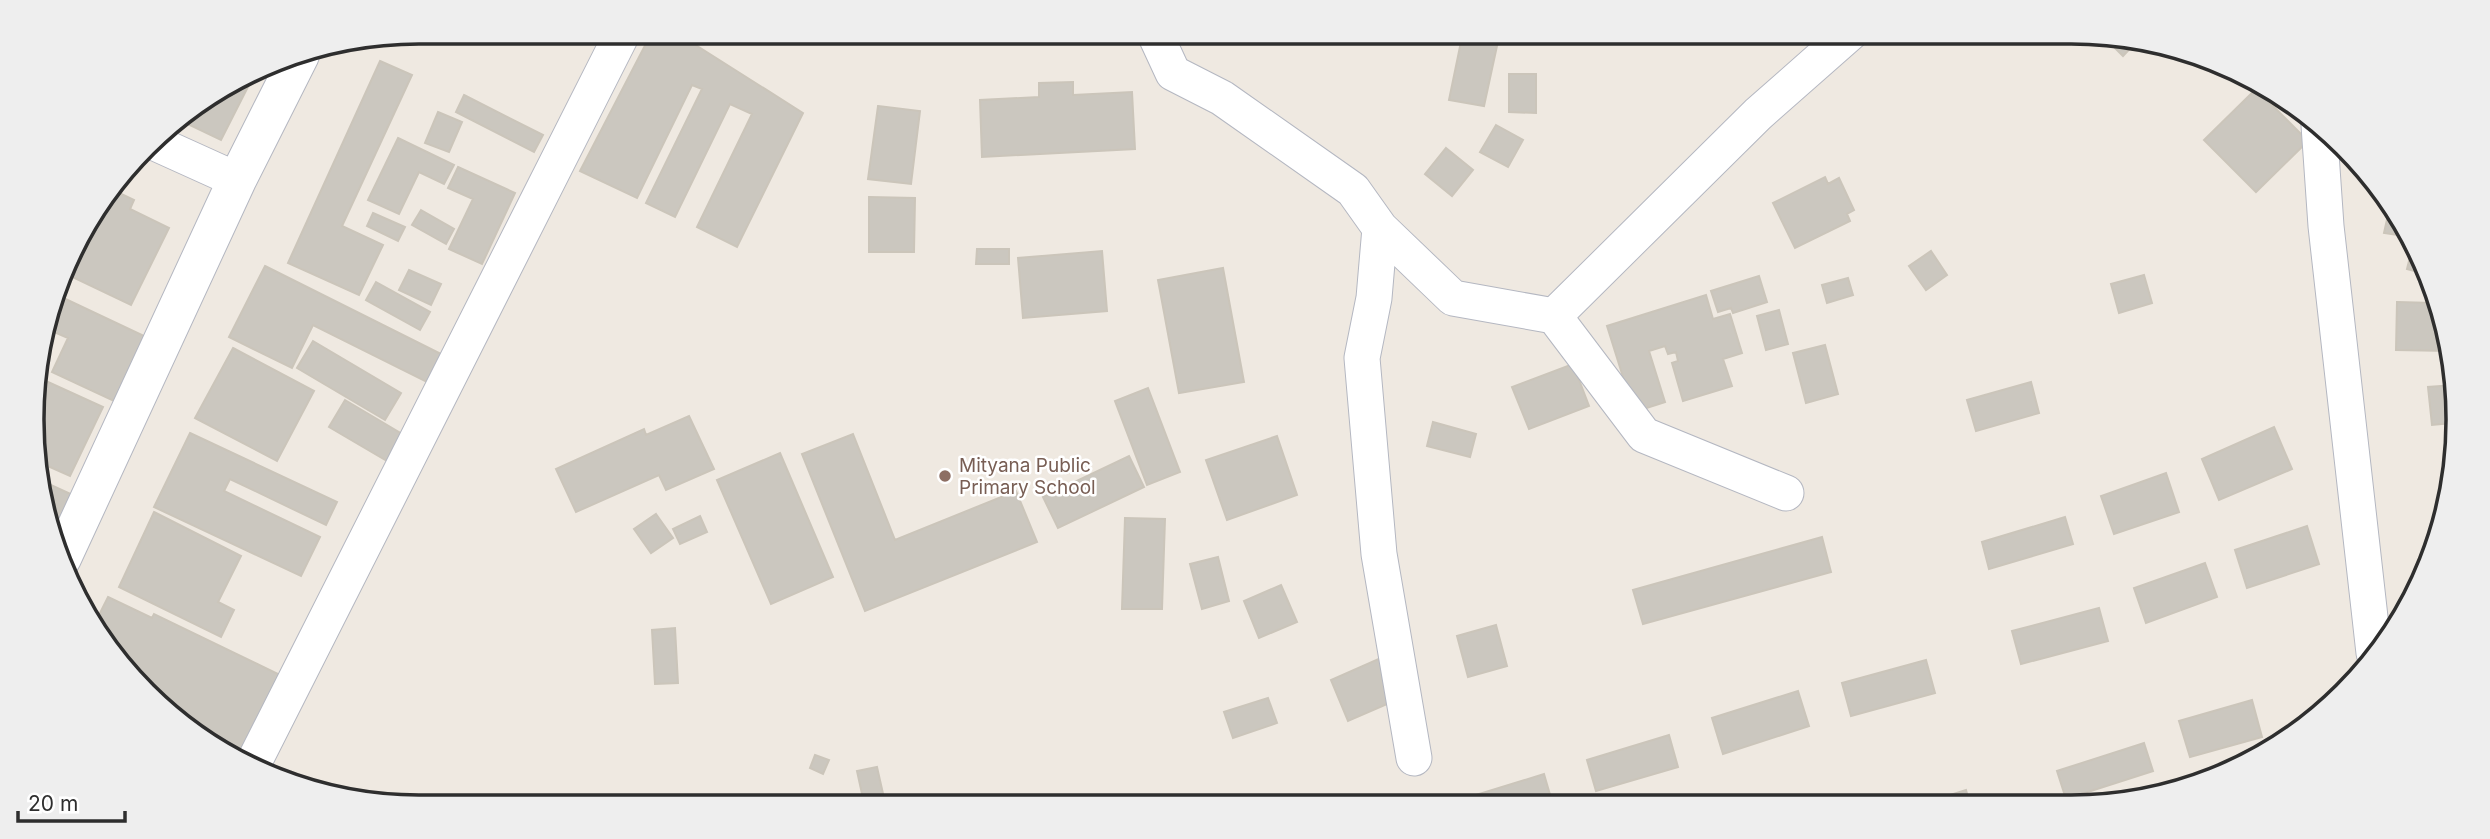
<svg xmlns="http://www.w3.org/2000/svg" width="2490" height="839" viewBox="0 0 2490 839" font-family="Inter,sans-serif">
  <rect width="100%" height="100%" fill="#efe9e1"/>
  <path fill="#cbc7bf" stroke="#cbc5ba" stroke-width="2" d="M652,32H675L803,113L737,247L697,227L752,114L730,104L675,217L646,203L702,89L692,85L637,198L580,171Z
    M1463,32H1500L1484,106L1449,100Z
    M1613,32H1634L1632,38L1612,34Z
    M2103,36L2138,40L2123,56Z
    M380,61L412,75L342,226L383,245L359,295L288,263Z
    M256,71L221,140L177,119Z
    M1509,74H1536V113L1509,112Z
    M1073,82V95L1132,92L1135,149L982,157L980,100L1039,97V83Z
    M2256,89L2308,141L2256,192L2204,140Z
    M464,95L543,135L534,152L456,112Z
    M878,106L920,111L911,184L868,179Z
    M438,112L462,122L449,152L425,143Z
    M1496,125L1523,140L1508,167L1480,152Z
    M398,138L454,165L444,184L419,172L399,214L368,200Z
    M1446,148L1473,170L1452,196L1425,174Z
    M458,167L515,193L482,264L449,249L473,199L448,188Z
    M1825,177L1828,184L1839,178L1854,210L1847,214L1850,221L1795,248L1773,203Z
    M115,191L134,200L130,209L169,228L131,305L64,273L72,248Z
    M869,197L915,198L914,252H869Z
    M2390,206L2406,225L2405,236L2384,233Z
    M421,210L454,229L446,244L412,225Z
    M373,213L405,227L398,241L367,226Z
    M2413,245L2422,273L2407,269Z
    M977,249H1009V264H976Z
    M1102,251L1107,311L1023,318L1018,258Z
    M1931,251L1947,275L1926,290L1909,266Z
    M265,266L445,356L431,384L313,325L292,368L229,337Z
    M1223,268L1244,382L1179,393L1158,280Z
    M409,270L441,284L431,305L399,290Z
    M2144,275L2152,303L2119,313L2111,284Z
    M1759,276L1767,302L1733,313L1731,308L1718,312L1711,291Z
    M1848,278L1853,295L1827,303L1822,285Z
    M376,282L430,312L420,330L366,300Z
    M57,295L144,336L114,401L52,372L68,338L47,329Z
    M1706,295L1713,319L1730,314L1742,353L1723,359L1732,386L1683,401L1672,363L1678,361L1676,352L1668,354L1665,346L1649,351L1665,402L1634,412L1607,326Z
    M2397,302L2433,303L2449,351L2396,350Z
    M1779,310L1788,344L1766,350L1757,316Z
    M313,341L401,393L385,420L297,368Z
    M1825,345L1838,394L1806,403L1793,353Z
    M233,348L314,391L277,461L195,418Z
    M1573,364L1589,406L1529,429L1512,387Z
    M48,382L103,407L70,476L41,463L37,404Z
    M2031,382L2039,413L1976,431L1967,400Z
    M2454,385L2452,423L2432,425L2428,387Z
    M1148,388L1180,472L1147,485L1115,401Z
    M345,400L409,438L392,464L329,427Z
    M689,416L714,469L666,490L659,475L576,512L556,469L644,429L646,435Z
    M1433,422L1476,434L1470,457L1427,446Z
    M2274,427L2292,469L2219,500L2202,459Z
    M190,433L337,502L326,525L230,479L224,491L320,537L301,576L154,507Z
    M853,434L895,540L1016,491L1037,542L865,611L802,454Z
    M1277,436L1297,495L1227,520L1206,460Z
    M780,453L833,577L771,604L717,480Z
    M1129,456L1144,487L1058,528L1043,497Z
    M2166,473L2179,512L2114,534L2101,496Z
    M42,481L88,502L58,549L45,520Z
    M154,512L241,556L218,602L234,610L221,637L119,587Z
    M656,514L673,538L651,553L634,529Z
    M700,516L707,532L680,544L673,529Z
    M2065,517L2073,544L1989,569L1982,542Z
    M1125,518L1165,519L1162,609H1122Z
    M2307,526L2319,564L2247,588L2235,550Z
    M1822,537L1831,572L1643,624L1633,590Z
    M1218,557L1229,601L1202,609L1190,564Z
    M2205,563L2217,597L2146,623L2134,588Z
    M1281,585L1297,622L1259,638L1244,601Z
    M108,597L152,618L154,614L282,676L243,758L198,737L97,635L93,627Z
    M2099,608L2108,641L2021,664L2012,631Z
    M1496,625L1507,666L1468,677L1457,636Z
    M675,628L678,683L655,684L652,630Z
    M1383,657L1401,698L1348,721L1331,680Z
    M1926,660L1935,693L1851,716L1842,683Z
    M1798,691L1809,726L1723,754L1712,718Z
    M1268,698L1277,723L1233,738L1224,712Z
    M2252,700L2262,737L2190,757L2179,721Z
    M1669,735L1678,767L1596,791L1587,760Z
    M2144,743L2153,771L2066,799L2057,771Z
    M815,755L829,760L823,774L810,768Z
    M877,767L884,798L864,803L857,771Z
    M1544,774L1553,805H1462L1460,800Z
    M1966,790L1970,805H1918Z"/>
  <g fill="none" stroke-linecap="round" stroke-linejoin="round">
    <g stroke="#b4b7c1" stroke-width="37">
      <path id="street" d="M1154,32L1173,73L1222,98L1353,190L1380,228L1374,298L1362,358L1379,554L1414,758
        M2319,125L2326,226L2374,653
        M153,142L237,180
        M1380,228L1453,298L1554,316L1644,435L1786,493
        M1554,316L1758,114L1851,32
        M253,764L623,32"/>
    </g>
    <g stroke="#b4b7c1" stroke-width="40">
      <path id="secondary" d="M62,558L237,180L300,55"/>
    </g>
    <use href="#street" stroke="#fff" stroke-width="35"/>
    <use href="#secondary" stroke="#fff" stroke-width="38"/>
  </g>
  <circle fill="#8d6e63" stroke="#fff" stroke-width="2.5" cx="945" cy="476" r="7"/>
  <g text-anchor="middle" stroke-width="5" stroke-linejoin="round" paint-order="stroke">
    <g font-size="19" fill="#785e54" stroke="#fff" text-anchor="start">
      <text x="959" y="472">Mityana Public<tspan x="959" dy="22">Primary School</tspan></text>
    </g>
  </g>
  <path d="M0 0H2490V839H0ZM419 44H2071A375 375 0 0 1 2446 419V420A375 375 0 0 1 2071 795H419A375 375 0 0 1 44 420V419A375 375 0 0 1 419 44Z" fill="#eee" fill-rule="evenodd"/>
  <path fill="none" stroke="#2e2e2e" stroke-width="3.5" d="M419 44H2071A375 375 0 0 1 2446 419V420A375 375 0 0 1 2071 795H419A375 375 0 0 1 44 420V419A375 375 0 0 1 419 44Z"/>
  <path d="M18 811v10h107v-10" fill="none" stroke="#2e2e2e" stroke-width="3.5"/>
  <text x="28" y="811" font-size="21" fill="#2e2e2e" stroke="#ffffff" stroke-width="5" paint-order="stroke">20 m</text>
</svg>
